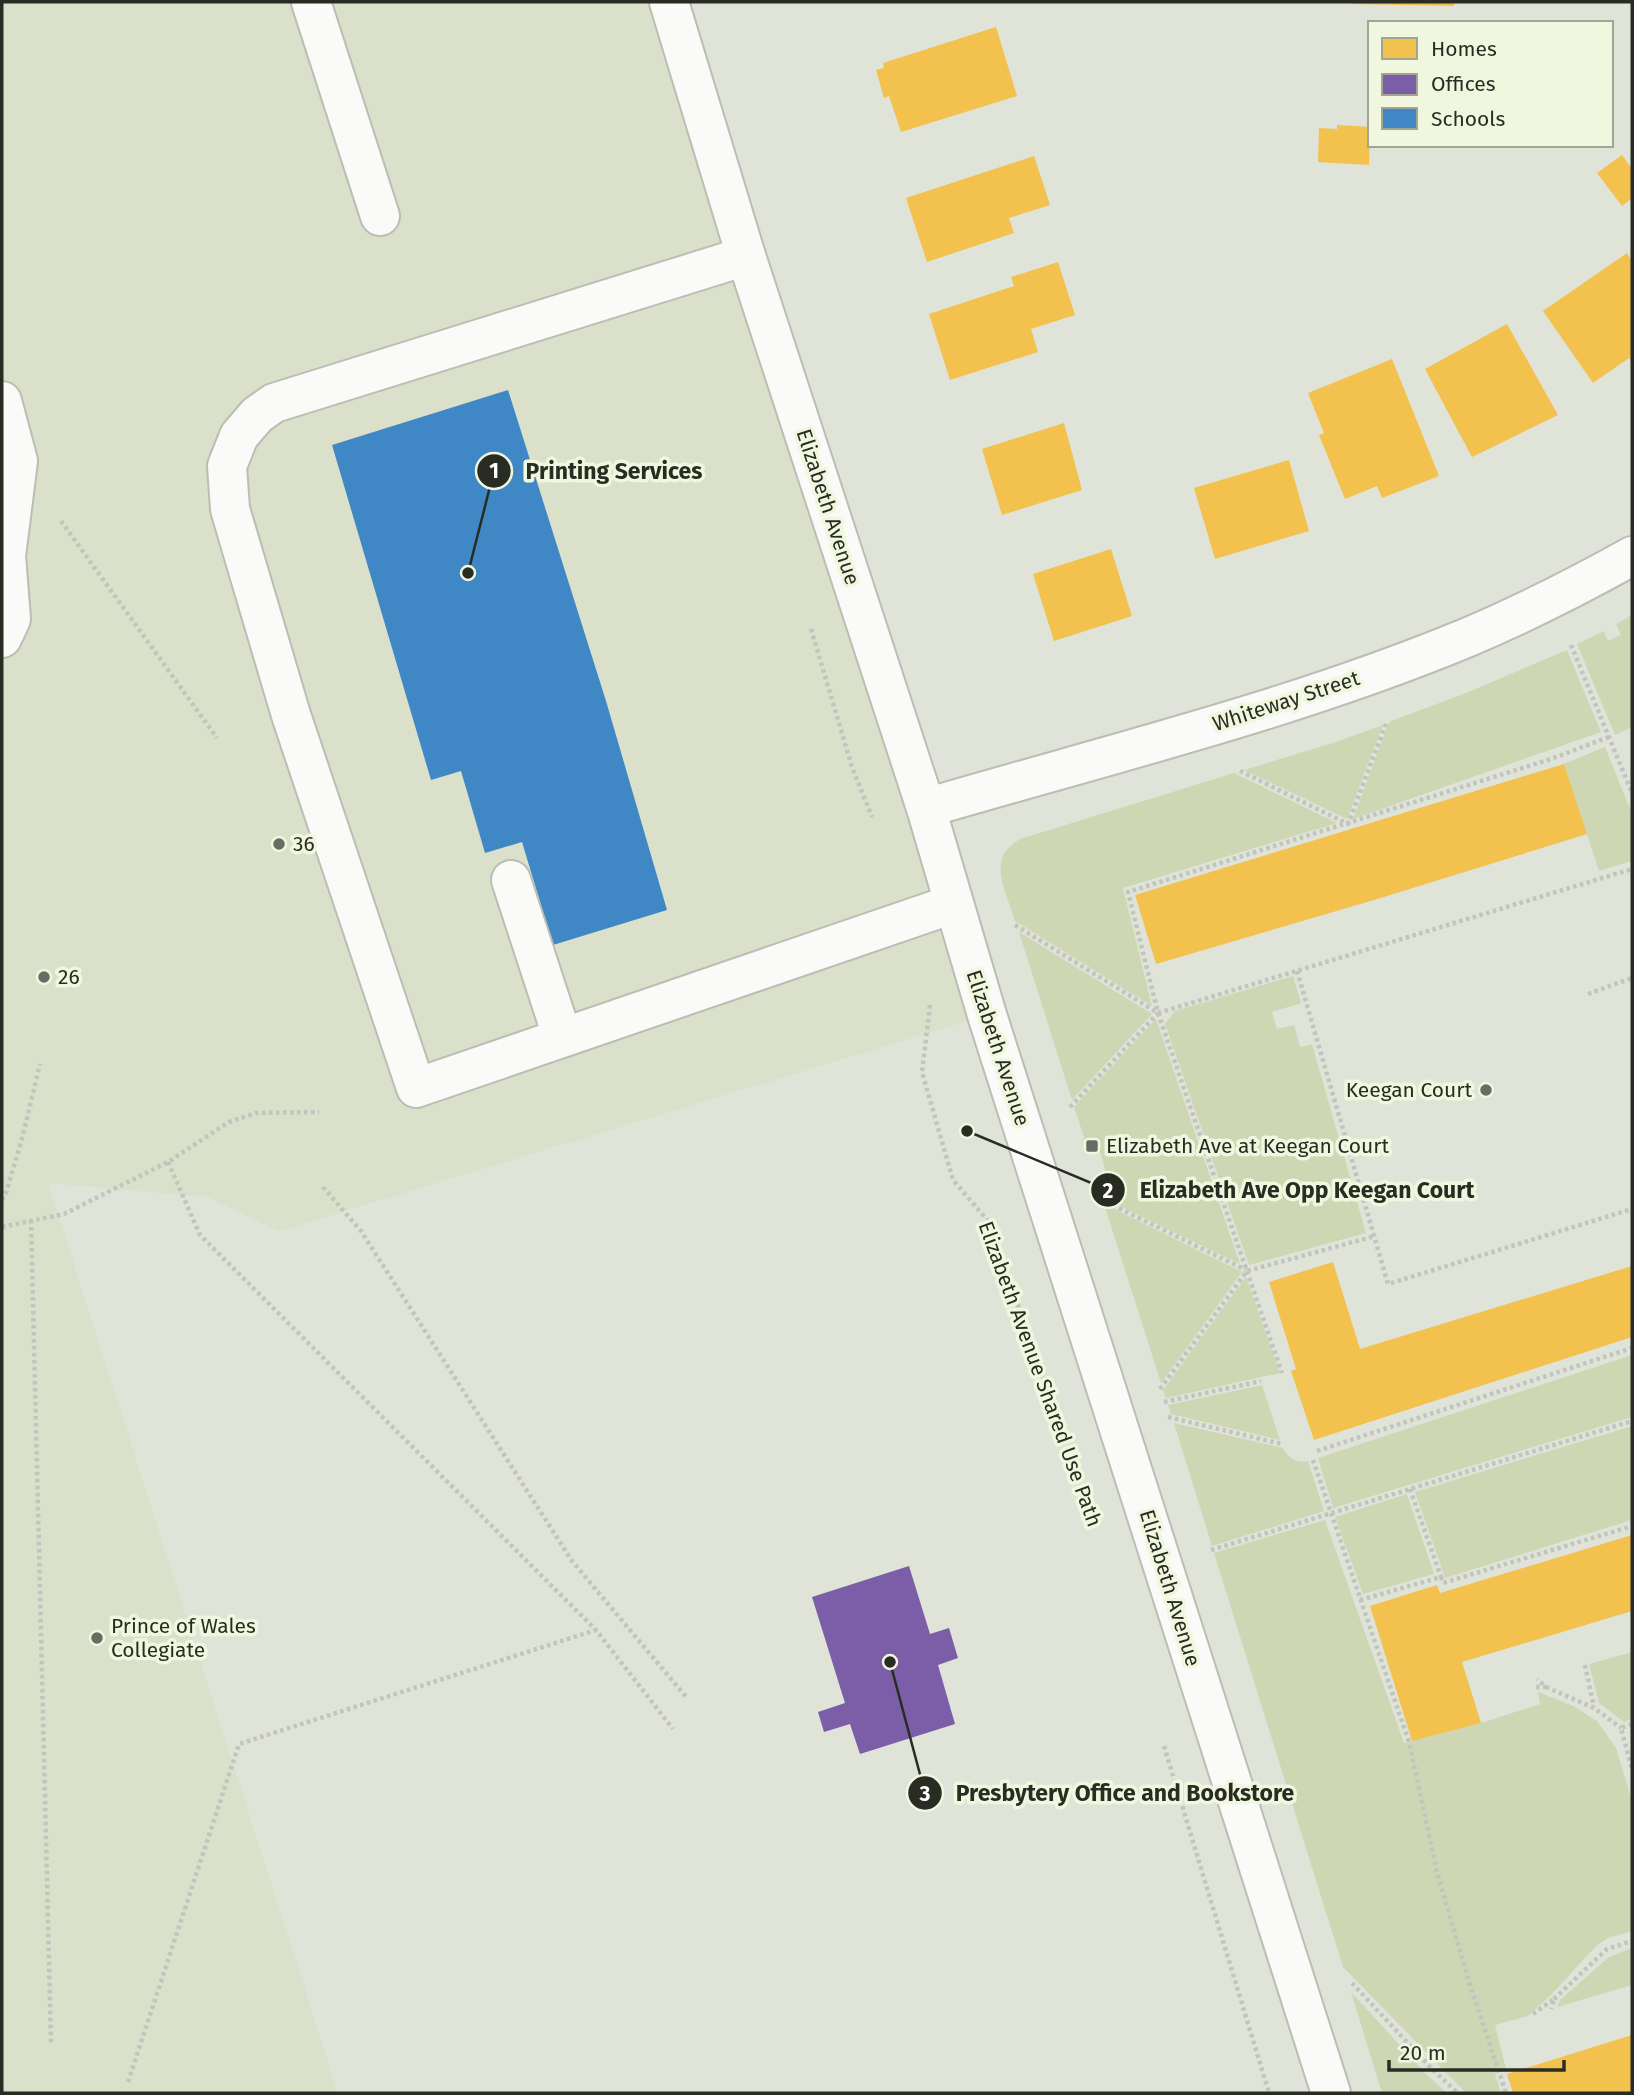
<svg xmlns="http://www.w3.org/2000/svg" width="1634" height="2095" viewBox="0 0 1634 2095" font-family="'Fira Sans',sans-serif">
  <rect width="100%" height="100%" fill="#e0e3d7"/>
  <path fill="#dae0c9" d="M2,2H669L987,1015L279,1231L207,1197L48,1183L338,2093H2Z"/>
  <path fill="#ced6b4" d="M1632,615V727L1615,735L1577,644L1604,631L1608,641L1621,635L1616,624Z
    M1567,650L1601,732L1353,819L1389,722L1466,693Z
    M1383,725L1347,819L1244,770L1336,742Z
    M1605,747L1632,814V861L1599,871L1564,764Z
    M1234,773L1337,823L1123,888L1152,1006L1015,921C1006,890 985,859 1020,839Z
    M1019,932L1152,1014L1072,1100Z
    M1293,976L1301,1003L1272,1012L1277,1029L1294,1025L1300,1047L1312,1044L1366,1233L1249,1265L1165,1024L1175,1011Z
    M1156,1019L1240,1264L1101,1197L1096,1176L1106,1172L1096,1139L1086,1143L1074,1107Z
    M1104,1204L1242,1272L1161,1383Z
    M1246,1277L1280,1373L1166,1398L1163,1390Z
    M1632,1355V1417L1333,1508L1318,1458Z
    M1262,1385L1280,1440L1171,1414L1168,1405Z
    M1174,1423L1283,1448C1288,1458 1297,1464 1308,1461L1324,1511L1212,1546Z
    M1632,1426V1520L1445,1578L1415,1492Z
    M1407,1494L1434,1574L1363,1594L1335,1517Z
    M1325,1520L1404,1743L1481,1723L1540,1704L1538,1692L1573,1706L1597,1721L1616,1748L1632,1801V1931L1608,1938L1596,1946L1551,1995L1528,2016L1495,2025L1506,2069L1495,2074L1501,2093H1466L1343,1967L1214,1553Z
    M1632,1652V1719L1624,1722L1599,1703L1589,1664Z
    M1632,1948V1985L1557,2007L1560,2000L1609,1957Z
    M1351,1992L1428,2076L1447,2093H1382Z"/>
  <path fill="#f2c14e" d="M1352,2H1454V6L1352,4Z
    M996,27L1017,96L901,132L889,96L884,98L876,70L884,68L883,63Z
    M1337,125L1370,127L1369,165L1318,162L1319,128L1337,129Z
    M1622,155L1632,169V198L1622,206L1597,173Z
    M1034,156L1050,205L1009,218L1014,233L927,262L906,198Z
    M1627,253L1632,262V362L1629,358L1593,383L1543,311Z
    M1058,262L1075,315L1031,329L1038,352L950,380L929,314L1014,286L1011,277Z
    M1507,324L1558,415L1472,457L1425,369Z
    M1392,359L1439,476L1382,498L1377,486L1345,499L1319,435L1324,433L1308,393Z
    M1064,423L1082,490L1002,515L982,449Z
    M1289,460L1309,531L1215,559L1194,488Z
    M1111,549L1132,616L1054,641L1033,574Z
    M1564,764L1587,834L1374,900L1156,964L1135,895Z
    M1333,1262L1360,1349L1632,1266V1337L1314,1440L1291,1371L1296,1369L1269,1282Z
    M1632,1535V1611L1462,1662L1481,1723L1412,1741L1370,1606L1437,1585L1440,1593Z
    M1632,2035V2093H1513L1507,2074Z"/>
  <path fill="#7b5ea7" d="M909,1566L930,1634L949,1628L958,1658L938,1665L955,1724L860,1754L850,1724L824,1732L818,1712L845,1703L812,1597Z"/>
  <path fill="#3f88c5" d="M508,390L606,701L667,910L553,945L522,842L485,853L461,771L431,780L332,445Z"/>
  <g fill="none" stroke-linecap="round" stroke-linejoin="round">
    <g stroke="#bbbeb3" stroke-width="42">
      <path id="minor" d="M311,2L380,216
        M746,256L274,403L257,415L239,436L227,466L230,509L291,715L416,1088L953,904
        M2,401L18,461L6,556L11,619L2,638
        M926,808C1106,755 1292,710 1466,638C1523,614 1578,586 1632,556
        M511,880L562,1036"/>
    </g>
    <g stroke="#bbbeb3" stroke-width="42">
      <path id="major" d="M669,2L746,256L926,808L987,1015L1331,2093"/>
    </g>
    <path stroke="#c2c4be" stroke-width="4.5" stroke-dasharray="3.5 3.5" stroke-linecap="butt" d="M61,521L217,738
      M811,629L852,767L872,817
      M1571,645L1632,793
      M1609,737L1548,760L1128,892L1158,1013L1632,869
      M1240,771L1348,824L1387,721
      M1015,925L1158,1013L1282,1373
      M1297,971L1388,1284L1632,1209
      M1588,994L1632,978
      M930,1005L922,1072L953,1180L988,1221L1063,1431
      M1070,1107L1158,1013
      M168,1162L200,1235L596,1630L673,1729
      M323,1187L361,1231L572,1561L687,1698
      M1100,1199L1246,1270
      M2,1200L6,1193L23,1135L40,1064
      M31,1220L51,2044
      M2,1227L64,1214L168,1162L229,1122L256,1113L319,1112
      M1160,1389L1247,1271L1375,1236
      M1164,1402L1261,1381
      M1168,1417L1282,1444
      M1317,1451L1632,1348
      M1313,1460L1409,1742L1437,1872L1469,1982L1506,2093
      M1410,1489L1441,1577
      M1211,1550L1632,1421
      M1360,1600L1441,1577L1443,1583L1632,1526
      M1585,1665L1594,1707
      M1536,1687H1546L1537,1679
      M1546,1687L1594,1708L1621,1728
      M1632,1724L1621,1728L1632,1769
      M1164,1746L1269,2093
      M1352,1983L1433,2070L1458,2093
      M1554,1999L1607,1949L1632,1941
      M1533,2014L1554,1999L1551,2009
      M128,2082L239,1744L596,1630"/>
    <use href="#minor" stroke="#fafbf9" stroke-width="38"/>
    <use href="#major" stroke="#fafbf9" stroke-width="38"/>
  </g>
  <g fill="#696c62" stroke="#f0f7de" stroke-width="2.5">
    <circle cx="279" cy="844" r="7"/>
    <circle cx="44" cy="977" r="7"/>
    <circle cx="1486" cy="1090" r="7"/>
    <rect x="1085" y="1139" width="14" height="14" rx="3.5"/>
    <circle cx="97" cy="1638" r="7"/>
  </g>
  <g text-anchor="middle" stroke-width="7" stroke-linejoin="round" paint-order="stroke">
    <g font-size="21" fill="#292c23" stroke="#f0f7de">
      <text transform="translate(828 507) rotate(72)" y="7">Elizabeth Avenue</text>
      <text transform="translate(1286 701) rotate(-18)" y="7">Whiteway Street</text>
      <text transform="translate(998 1048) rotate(72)" y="7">Elizabeth Avenue</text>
      <text transform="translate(1040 1374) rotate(70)" y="7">Elizabeth Avenue Shared Use Path</text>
      <text transform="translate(1170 1588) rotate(73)" y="7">Elizabeth Avenue</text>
    </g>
    <g font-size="21" fill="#292c23" stroke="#f0f7de" text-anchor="start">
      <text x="293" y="851">36</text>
      <text x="58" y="984">26</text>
      <text x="1472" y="1097" text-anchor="end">Keegan Court</text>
      <text x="1106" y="1153">Elizabeth Ave at Keegan Court</text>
      <text x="111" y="1633">Prince of Wales<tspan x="111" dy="24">Collegiate</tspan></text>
    </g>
  </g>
  <path fill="none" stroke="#292c23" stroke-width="2.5" d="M468 573L494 471M967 1131L1108 1190M890 1662L925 1793"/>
  <g fill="#292c23" stroke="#f0f7de" stroke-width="2.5">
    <circle cx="468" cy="573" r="7"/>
    <circle cx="967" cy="1131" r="7"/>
    <circle cx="890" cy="1662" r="7"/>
    <circle cx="494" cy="471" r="18"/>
    <circle cx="1108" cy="1190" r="18"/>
    <circle cx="925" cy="1793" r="18"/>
  </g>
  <g font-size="21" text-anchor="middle" font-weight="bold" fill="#fff">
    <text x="494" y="478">1</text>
    <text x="1108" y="1198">2</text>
    <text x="925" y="1801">3</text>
  </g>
  <g font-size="23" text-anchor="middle" font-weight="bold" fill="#292c23" stroke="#f0f7de" stroke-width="7" stroke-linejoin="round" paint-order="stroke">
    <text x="614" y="479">Printing Services</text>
    <text x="1307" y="1198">Elizabeth Ave Opp Keegan Court</text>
    <text x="1125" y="1801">Presbytery Office and Bookstore</text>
  </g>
  <rect width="1634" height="2095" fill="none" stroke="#292c23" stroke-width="7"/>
  <rect x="1368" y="21" width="245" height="126" fill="#f0f7de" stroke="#a0a693" stroke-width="2"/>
  <rect x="1382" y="38" width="35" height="21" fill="#f2c14e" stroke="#a0a693" stroke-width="2"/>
  <text x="1431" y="56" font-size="21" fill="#292c23">Homes</text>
  <rect x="1382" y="74" width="35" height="21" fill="#7b5ea7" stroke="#a0a693" stroke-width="2"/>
  <text x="1431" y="91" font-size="21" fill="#292c23">Offices</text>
  <rect x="1382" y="108" width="35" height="21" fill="#3f88c5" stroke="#a0a693" stroke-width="2"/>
  <text x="1431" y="126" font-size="21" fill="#292c23">Schools</text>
  <path d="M1389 2060v10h175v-10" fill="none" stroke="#292c23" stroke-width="3.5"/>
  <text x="1400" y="2060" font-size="21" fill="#292c23" stroke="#f0f7de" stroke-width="5" paint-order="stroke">20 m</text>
</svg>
